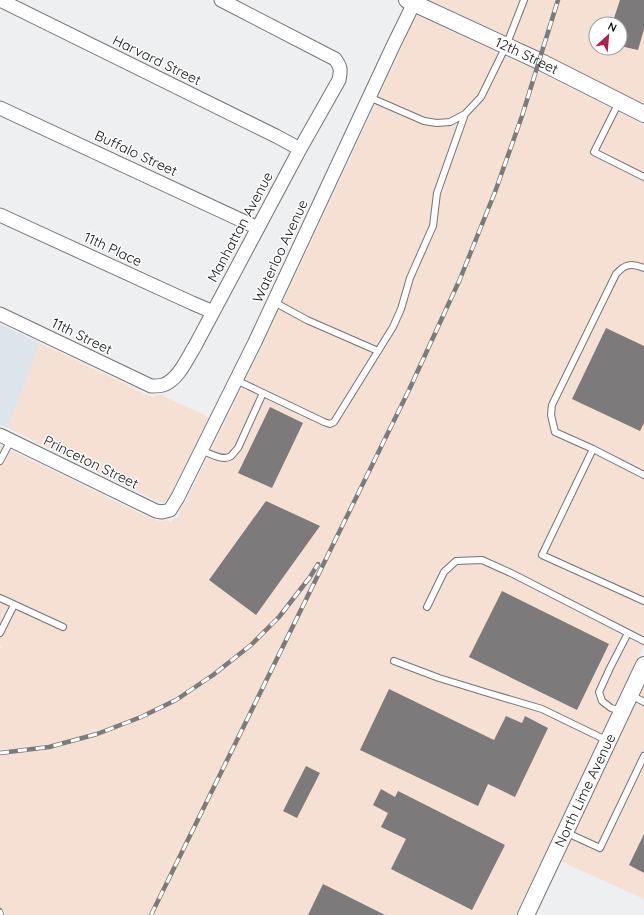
<svg xmlns="http://www.w3.org/2000/svg" width="644" height="915" viewBox="0 0 644 915" font-family="Quicksand,sans-serif">
  <rect width="100%" height="100%" fill="#edeff1"/>
  <path fill="#dde4eb" d="M0,324L40,343L8,428L0,425Z"/>
  <path fill="#f6e0d4" fill-rule="evenodd" d="M429,0H644V104L543,53ZM596,24H620V48H596Z
    M417,15L535,70L644,125V645L516,915H0V650L2,646L0,645V445L152,519L160,521L167,520L171,523L174,518L179,517V512L186,501L263,345Z
    M40,343L142,392V395H148L154,398L156,395H161L209,417L171,493L165,502H159L8,428Z
    M644,684V899L560,861Z"/>
  <path fill="#7c7a7a" d="M620,0H644V29L638,50L620,46V24H612Z
    M606,328L644,346V423L640,431L572,399Z
    M270,407L303,423L272,488L238,473Z
    M266,501L320,526L256,615L209,580Z
    M502,591L609,644L577,710L469,657Z
    M389,689L494,740L506,716L522,723L525,716L548,728L515,797L488,784L478,806L360,750Z
    M306,766L320,773L297,818L283,811Z
    M381,789L395,797L398,791L505,845L472,910L391,869L406,839L381,827L388,813L373,805Z
    M644,834V873L629,865Z
    M323,884L385,915H308Z"/>
  <g fill="none" stroke-linecap="round" stroke-linejoin="round">
    <g stroke="#737476" stroke-width="8">
      <path id="service" d="M369,97L424,121L437,123L450,122L465,114L481,97L506,46L524,0
        M619,102L594,152L644,177
        M644,268C631,263 625,264 616,274L552,405L551,415L555,432L593,449L542,555L644,601
        M274,302L307,320L378,351
        M236,380L324,422L330,424L334,422L393,327L401,309L410,278L433,226L437,193L465,114
        M593,449L644,475
        M201,450C209,453 223,462 231,456C233,454 235,451 238,448L263,393
        M0,461L11,440
        M0,598L63,627
        M427,607L444,572L456,561L482,560L511,573L644,641
        M0,633L14,605
        M394,661L439,678L488,693L542,709L608,741
        M631,695L644,702
        M622,711L611,708L602,701L599,692L610,668L628,633
        M565,832L600,848L644,756"/>
    </g>
    <g stroke="#737476" stroke-width="15">
      <path id="minor" d="M0,0L276,136L300,149
        M0,108L258,228
        M0,215L192,303L213,312
        M0,314L151,386C155,386 160,386 163,385C178,380 187,359 195,346L300,149L339,80C341,70 341,67 335,59L221,0
        M0,435L156,511L162,512L170,510L178,497L255,342L393,46L414,3"/>
    </g>
    <g stroke="#737476" stroke-width="18">
      <g id="tertiary">
        <path id="s1" d="M407,0L539,61L644,114"/>
        <path id="s2" d="M526,915L644,665"/>
      </g>
    </g>
    <use href="#service" stroke="#fff" stroke-width="6"/>
    <use href="#minor" stroke="#fff" stroke-width="13"/>
    <use href="#tertiary" stroke="#fff" stroke-width="16"/>
    <g stroke="#7a7b7d" stroke-width="4.5">
      <path id="rail" d="M0,753L49,747L97,734L141,717L176,700L213,675L251,645L279,617L310,577L318,564
        M0,910L2,915
        M151,915L409,390L460,279L495,192L522,116L558,0"/>
    </g>
    <use href="#rail" stroke="#fff" stroke-width="3" stroke-dasharray="9" stroke-linecap="butt"/>
  </g>
  <g text-anchor="middle" stroke-width="3" stroke-linejoin="round" paint-order="stroke">
    <g font-size="14" fill="#0f0f10" stroke="#fff">
      <text dy="5" stroke="none"><textPath href="#s1" startOffset="132">12th Street</textPath></text>
      <text transform="translate(157 60) rotate(26)" y="5">Harvard Street</text>
      <text transform="translate(136 153) rotate(25)" y="5">Buffalo Street</text>
      <text transform="translate(240 227) rotate(-62)" y="5">Manhattan Avenue</text>
      <text transform="translate(113 249) rotate(25)" y="5">11th Place</text>
      <text transform="translate(280 251) rotate(-65)" y="5">Waterloo Avenue</text>
      <text transform="translate(82 336) rotate(26)" y="5">11th Street</text>
      <text transform="translate(91 462) rotate(26)" y="5">Princeton Street</text>
      <text dy="5" stroke="none"><textPath href="#s2" startOffset="138">North Lime Avenue</textPath></text>
    </g>
  </g>
  <g transform="translate(608 36) rotate(26)"><circle r="19" fill="#ffffff" stroke="#9f9f9f"/>
  <path d="M0-3L7 15L0 10L-7 15Z" fill="#b11e47"/>
  <text y="-6" font-size="11" font-weight="bold" text-anchor="middle" fill="#0f0f10">N</text>
  </g>
</svg>
